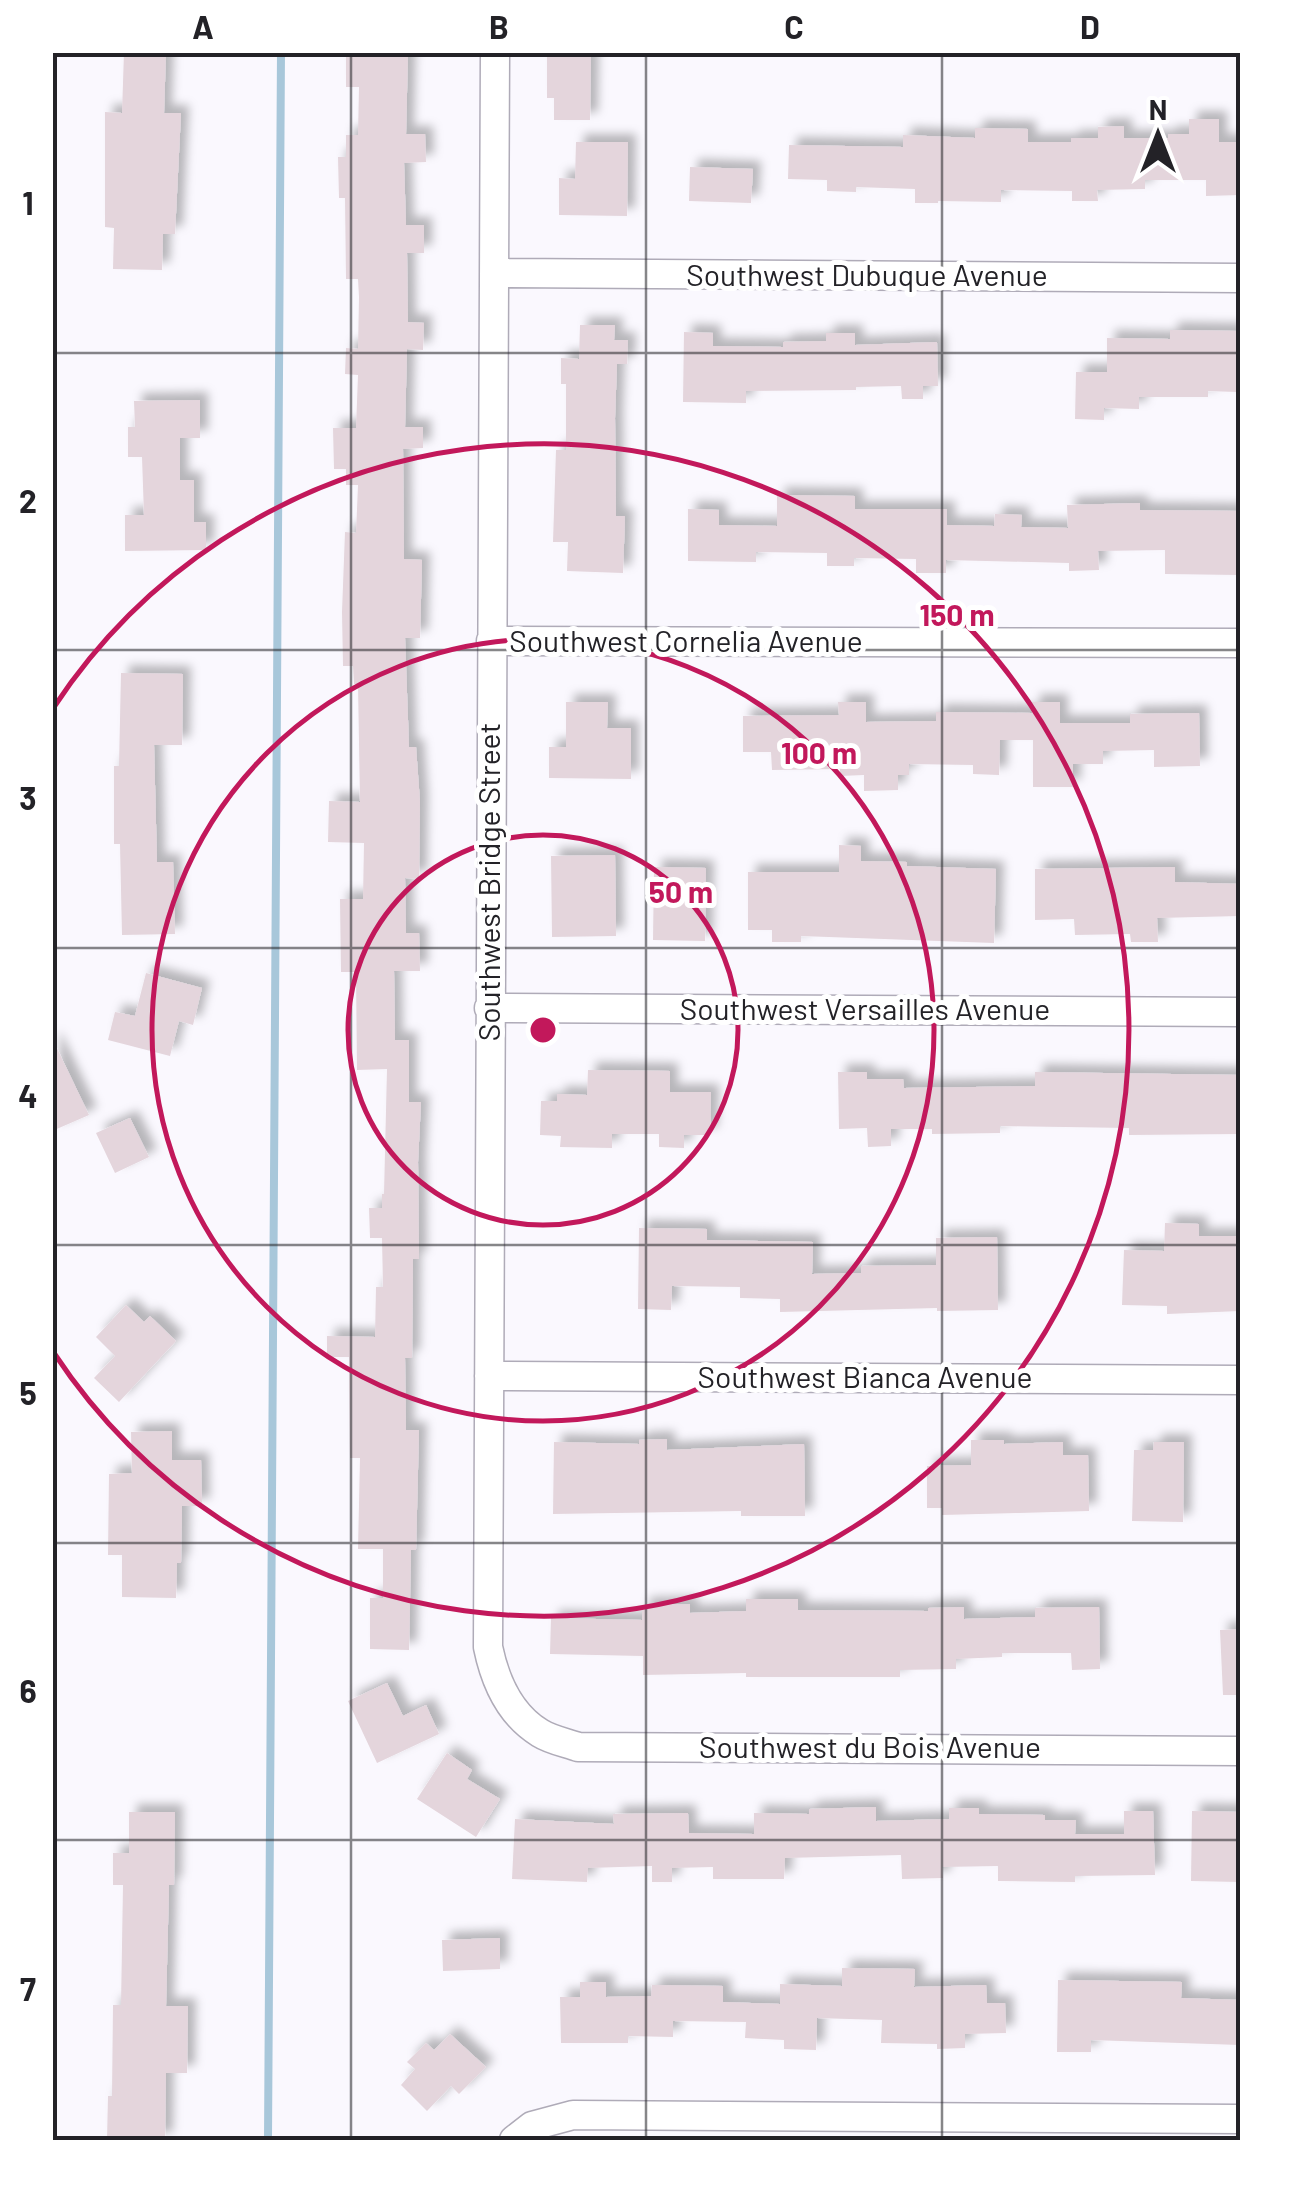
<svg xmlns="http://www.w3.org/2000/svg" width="1293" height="2193" viewBox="0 0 1293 2193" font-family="Barlow,sans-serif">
  <defs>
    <filter id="shadow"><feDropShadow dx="8" dy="-8" stdDeviation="5" flood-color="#0004"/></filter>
  </defs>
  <rect width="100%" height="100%" fill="#faf8fe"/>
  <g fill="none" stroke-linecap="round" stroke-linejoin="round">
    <path stroke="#a8c7da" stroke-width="8" d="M268,2140L281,52"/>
  </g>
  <path fill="#e4d5dc" filter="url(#shadow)" d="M124,52H166L164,113H181L175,234H163L162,270L113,269L114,228L105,227V112L122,113Z
    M346,52H408L406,134H425L426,162L404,163L406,225H424V253H407L408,322L424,323L423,350L407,349L405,427H423V448L403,449L404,559L422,560L420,638H405L409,747H416L420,802L419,879L405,878L406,933H419L420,971H394L395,1040H409V1102H421L418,1162L419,1259H413L412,1358H405L406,1430H419L416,1550H411L409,1650L370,1649V1598H383V1549H358L360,1458H350L349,1357H327V1336L375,1337L376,1287H383L382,1238H370L369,1208H382V1194H384L387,1069L357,1070L356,972H341L340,899H363L364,843L328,842L329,801L360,802L358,684H354L353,666H343L342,612L345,532L356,533L358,485H346V469H334L333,428H356L358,375L345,374L346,348L358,349L359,297L358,279H346L345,198H339L338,157H346V135H358L359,87H346Z
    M547,52H591L590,120H554V98H547Z
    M1189,119H1219V142H1240V195L1206,196V180H1145V189L1097,190L1098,201H1072V191L1001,190V202L938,201V203H915V189L856,187V192L827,191V180L788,179L789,145L903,147V135L975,138V128L1028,129V142H1071V138H1098V127L1124,126V138H1168V134H1189Z
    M576,142H628L627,216L559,215V178L575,179Z
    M690,167L753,169L751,203L689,201Z
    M580,325H615L614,340H628L627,364H617L615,418L616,516H625L623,573L567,571L568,542H553L556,450H566V384H561V358L579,359Z
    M1170,330L1238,331L1237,392L1208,391V397H1139V409L1104,408V420L1075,419L1076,372H1107V338L1170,339Z
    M684,332L713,333V346L783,347V342L826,341V333H855V345L937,342L938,386H923V399H902L901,386L856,387V390L746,391V403L683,402Z
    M200,400V438H180V480H194V522H206V550L125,551V515H144L142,457H128V427H135L134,401Z
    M777,495L855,496V509H947V525L994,526L995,514L1022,515L1021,527L1068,528L1067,505L1140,503V510L1240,511L1239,575L1165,574V550L1098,551L1099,570L1069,571V563L946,560V573H916V559L854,558V566H827V553L756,552V562L688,561V509L719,510V525L777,526Z
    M121,673L183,674L182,745H154L157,862H173L175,934L122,935L120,844H114V766H119Z
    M566,702H608L607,728H631V779L549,778V747H566Z
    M838,702H866V722L936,721V712L1032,713V702H1060V723H1130V714L1199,713L1200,766L1154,767V750L1103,751V764H1073V787H1033V740H1000L999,775L973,774V765L909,764V775H898V790L864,791V775L840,776V769L772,770L771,752H743V716L839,715Z
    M839,845L861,846V861L907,862V866L996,869L994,943L801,936V942H772V930H748V872H839Z
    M615,855L616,936L552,937L551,856Z
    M654,867L706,868L705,941L653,940Z
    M1175,867V882L1240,884V916L1157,918L1158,942H1131L1130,934L1075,935L1074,919L1035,920V869Z
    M146,973L202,988L193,1025L179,1021L170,1056L108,1040L115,1012L135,1016Z
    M52,1038L89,1115L52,1131Z
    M588,1070L670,1071V1092H711L710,1135H684V1148L659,1147V1134H612V1148L560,1147L561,1136L540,1135L541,1101H557V1094L587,1095Z
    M838,1072H867V1079H903L904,1088L1035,1086V1072L1240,1075V1134L1129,1135V1128L1000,1126V1133L932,1134V1129H891V1146L868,1147L867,1128L839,1129Z
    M130,1118L149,1157L115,1173L96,1133Z
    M1165,1223L1199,1224V1236H1240V1311L1167,1314V1306L1122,1305L1124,1250L1164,1251Z
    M639,1228L707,1229V1240L813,1242L812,1274L861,1273V1266L936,1265V1238L997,1237L998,1310L937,1311V1308L780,1312V1299L740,1298V1287L672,1286L671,1310L638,1309Z
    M126,1305L144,1322L150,1316L176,1341L119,1402L94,1378L115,1356L96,1337Z
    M172,1431V1460H201L202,1506H182L181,1563H177L176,1598L122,1597V1555H108L109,1474L132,1473L131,1432Z
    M667,1439V1450L804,1444L805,1516H741V1511L553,1514L554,1442L639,1444V1440Z
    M971,1440H1004V1444L1063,1442V1455H1088L1089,1511L942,1515V1508H927V1466L971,1465Z
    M1154,1442H1184L1183,1522L1132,1521L1134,1450H1153Z
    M746,1599H798V1610L928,1611V1608L964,1607V1619L1035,1617V1608L1099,1607L1100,1669L1072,1670L1071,1653H1002V1657L956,1659V1669L900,1670V1677H746V1673L643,1675V1656L550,1654L551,1618L642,1620V1605L690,1604V1613L746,1611Z
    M1240,1629V1695H1223L1220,1630Z
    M387,1683L403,1716L426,1705L439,1734L377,1763L348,1701Z
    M447,1753L472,1770L467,1779L500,1799L476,1837L417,1799Z
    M876,1807V1821L949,1819V1808H979V1814L1045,1815V1820H1076L1075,1834H1124V1811H1153L1155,1875L1075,1876V1882L998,1881V1866L942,1867L943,1878L902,1879L901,1855L785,1858L784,1879H713V1867L672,1868V1882H652V1866L588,1868L587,1882L512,1879L515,1819L614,1824L613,1814L688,1813L689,1833L754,1834V1813L809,1814V1809Z
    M1192,1811L1240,1812V1882L1191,1881Z
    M129,1812H175L174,1885H169L166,2006H188L187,2073H166L165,2140H107L108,2096H112L113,2005H121L123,1885H113V1853H129Z
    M500,1938V1969L443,1971L442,1940Z
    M842,1968L915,1969L914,1987L986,1985L987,2003H1005L1006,2033L965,2034V2048L937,2049V2044L881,2043L882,2020L817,2018L816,2050L784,2049V2040L745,2038L746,2022L673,2021V2037L628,2036V2043H561L560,1997H580V1982H606V1997L651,1996L652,1985L723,1986V2002L780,2004V1984L842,1986Z
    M1058,1980L1182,1982L1181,1998L1240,2000V2045L1091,2040V2052H1057Z
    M450,2034L486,2067L459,2094L451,2086L427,2111L401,2085L415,2069L407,2062L426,2043L434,2050Z"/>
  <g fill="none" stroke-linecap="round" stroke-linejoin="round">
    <g stroke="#afabb8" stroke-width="31">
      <path id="minor" d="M495,52L488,1647C495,1681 509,1714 540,1733C551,1740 567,1743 578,1747L1240,1751
        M494,273L1240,278
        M491,641L1240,643
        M489,1008L1240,1012
        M489,1376L1240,1380
        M514,2140L532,2126L573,2115L1240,2119"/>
    </g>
    <use href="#minor" stroke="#fff" stroke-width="28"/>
  </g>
  <path fill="none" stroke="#232227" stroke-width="2.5" stroke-opacity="0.55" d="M351,52V2140M646,52V2140M942,52V2140M52,353H1240M52,650H1240M52,948H1240M52,1245H1240M52,1543H1240M52,1840H1240"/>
  <g fill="none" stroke="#c2185b" stroke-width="5">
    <circle cx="543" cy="1030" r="195"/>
    <circle cx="543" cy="1030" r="391"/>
    <path d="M54 707A586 586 0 1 1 54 1353"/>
  </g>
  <g text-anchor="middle" stroke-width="10" stroke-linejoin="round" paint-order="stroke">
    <g font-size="30" fill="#232227" stroke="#fff">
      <text x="867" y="286">Southwest Dubuque Avenue</text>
      <text x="686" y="652">Southwest Cornelia Avenue</text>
      <text transform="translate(490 882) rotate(-90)" y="10">Southwest Bridge Street</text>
      <text x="865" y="1020">Southwest Versailles Avenue</text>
      <text x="865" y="1388">Southwest Bianca Avenue</text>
      <text x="870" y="1758">Southwest du Bois Avenue</text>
    </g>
  </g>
  <circle cx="543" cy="1030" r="15" fill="#c2185b" stroke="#fff" stroke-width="5"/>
  <g font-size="30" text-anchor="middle" font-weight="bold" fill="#c2185b" stroke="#fff" stroke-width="10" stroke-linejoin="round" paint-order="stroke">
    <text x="957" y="626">150 m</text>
    <text x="819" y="764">100 m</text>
    <text x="681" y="903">50 m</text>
  </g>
  <rect width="1293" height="2193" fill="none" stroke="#ffffff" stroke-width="110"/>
  <g transform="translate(1158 135)" stroke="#ffffff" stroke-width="8" paint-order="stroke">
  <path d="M0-8L18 38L0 25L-18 38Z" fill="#232227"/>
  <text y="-15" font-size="28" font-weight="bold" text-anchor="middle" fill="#232227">N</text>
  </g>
  <rect x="55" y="55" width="1183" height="2083" fill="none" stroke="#232227" stroke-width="4"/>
  <g font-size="32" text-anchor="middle" font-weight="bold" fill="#232227">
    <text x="203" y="39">A</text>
    <text x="499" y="39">B</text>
    <text x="794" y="39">C</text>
    <text x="1090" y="39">D</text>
    <text x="28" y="215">1</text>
    <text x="28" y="513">2</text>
    <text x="28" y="810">3</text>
    <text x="28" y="1108">4</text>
    <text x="28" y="1405">5</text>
    <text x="28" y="1703">6</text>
    <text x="28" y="2001">7</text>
  </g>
</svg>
